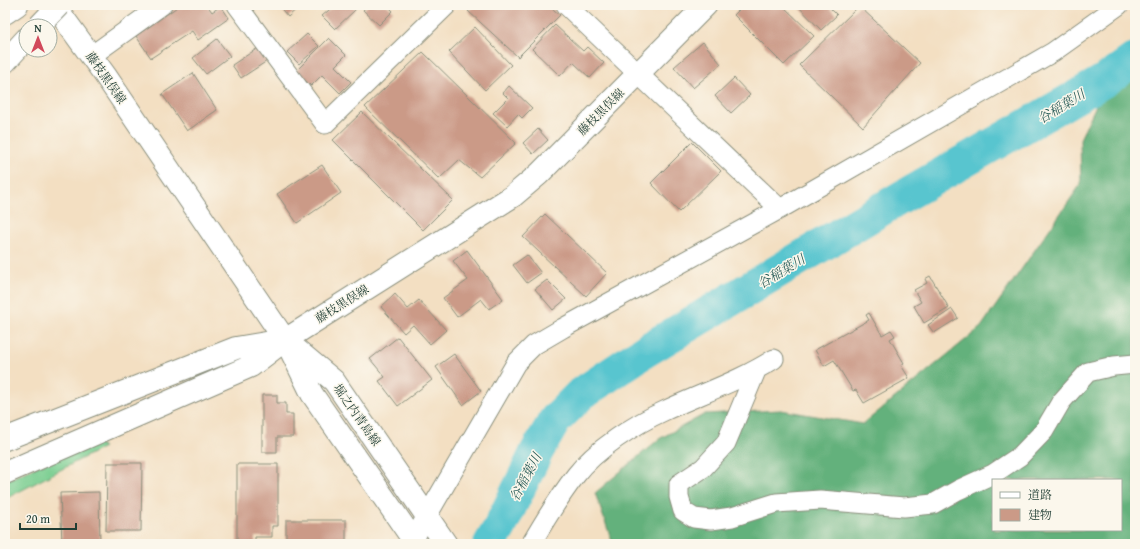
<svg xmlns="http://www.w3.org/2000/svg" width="1140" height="549" viewBox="0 0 1140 549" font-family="'Gentium Book Plus','Noto Serif JP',serif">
  <rect width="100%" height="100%" fill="#fbf7ec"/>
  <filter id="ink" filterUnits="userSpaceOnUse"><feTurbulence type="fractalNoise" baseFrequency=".025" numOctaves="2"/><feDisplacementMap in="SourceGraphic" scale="8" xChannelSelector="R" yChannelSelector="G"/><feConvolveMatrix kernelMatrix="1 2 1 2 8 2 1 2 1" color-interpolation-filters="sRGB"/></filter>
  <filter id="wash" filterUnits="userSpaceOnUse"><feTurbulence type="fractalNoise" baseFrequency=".012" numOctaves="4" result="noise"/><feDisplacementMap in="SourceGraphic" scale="16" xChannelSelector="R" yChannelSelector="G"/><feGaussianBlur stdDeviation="0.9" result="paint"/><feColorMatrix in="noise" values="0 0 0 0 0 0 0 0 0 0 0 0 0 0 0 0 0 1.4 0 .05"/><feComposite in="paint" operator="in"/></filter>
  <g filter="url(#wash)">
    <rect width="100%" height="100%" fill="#f3dfc2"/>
    <path fill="#7ace91" stroke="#4c8662" d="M94,441L104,447L5,499V481Z"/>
    <path fill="#63b17b" stroke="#417758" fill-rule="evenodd" d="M1135,75V544H613L595,493L659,439L705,414L781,410L863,424L981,327L1081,184L1080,139L1099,99ZM993,480H1121V530H993Z"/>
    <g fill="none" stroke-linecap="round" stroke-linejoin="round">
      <path stroke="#58c5cf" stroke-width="34" d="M490,544L500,527L537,451L555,420L581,394L645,351L902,197L1107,79L1135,59"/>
    </g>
    <g id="blocks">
      <path fill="#cb9a87" d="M180,5H207L212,12L221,6L229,18L198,40L192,31L151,58L136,36Z
        M278,5H301L288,17Z
        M335,5H352L356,9L335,29L322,16Z
        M368,5H387L393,11L379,25L363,10Z
        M475,5H548L560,15L518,57L468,11Z
        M744,5H782L814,36L784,65L734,15Z
        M797,5H827L837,15L821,30Z
        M859,6L920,63L863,127L799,65Z
        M555,25L583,51L587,47L604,63L590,78L573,62L560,76L532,49Z
        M475,27L511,65L485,90L449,52Z
        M307,34L319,46L299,64L287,52Z
        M329,38L346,55L335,66L351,82L340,93L322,75L311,86L296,71Z
        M217,39L230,56L206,74L193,58Z
        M703,42L721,64L693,88L674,67Z
        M258,48L267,61L241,78L232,65Z
        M423,52L516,143L480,177L459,160L439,179L365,107Z
        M193,73L217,110L187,131L162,94Z
        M734,78L750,95L731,113L715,96Z
        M509,86L532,108L522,118L518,114L507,126L493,113L508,98L503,93Z
        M362,112L453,200L423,230L333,140Z
        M538,129L548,140L533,154L523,143Z
        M692,142L721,171L679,212L651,183Z
        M322,165L341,193L297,223L277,194Z
        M545,214L607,273L586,296L523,237Z
        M467,250L503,299L489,309L481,299L457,317L443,298L468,280L453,261Z
        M527,255L541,273L527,283L513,265Z
        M930,276L949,308L924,323L914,306L921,302L914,290L927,283L925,279Z
        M547,280L566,299L553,310L535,289Z
        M395,294L408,309L419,300L446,330L430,344L413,325L404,333L381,307Z
        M952,309L958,318L934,333L928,325Z
        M869,313L882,335L891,330L895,336L890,339L904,363L901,365L909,378L864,403L856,390L853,391L834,360L824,366L815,350L869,320L866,315Z
        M398,337L432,380L398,406L379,381L385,377L370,359Z
        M454,354L481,391L463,405L436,367Z
        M262,395H277V403H286V414H293V437H277V452H262Z
        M107,463H142L141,531H106Z
        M237,464H278V526H272V537H255V544H237Z
        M99,492L100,544H62L60,493Z
        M286,520H346V544H286Z"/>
    </g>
  </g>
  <g filter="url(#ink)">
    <use href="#blocks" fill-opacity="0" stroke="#898e7b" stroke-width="1"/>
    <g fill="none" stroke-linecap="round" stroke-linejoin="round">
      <g stroke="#898e7b" stroke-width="21">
        <path id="minor" d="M237,5L325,124L447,5
          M566,5L780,209
          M91,56L162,5
          M756,371L726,443L703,468L679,484V497L683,511L694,518L711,520L732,517L776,503L820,500L904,507L933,504L958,490L993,474L1020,456L1044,431L1061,402L1088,372L1114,366L1135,364
          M413,540L516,363L534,345L563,328L780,209L1053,52L1119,5
          M531,544C545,520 559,497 576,475C595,450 635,424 664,411C700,394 740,381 774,359"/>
      </g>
      <g stroke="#898e7b" stroke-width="24">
        <path id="secondary" d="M285,340L334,381L446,544
          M289,347L312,394L416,544"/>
      </g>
      <g stroke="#898e7b" stroke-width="24">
        <path id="primary" d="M54,5L105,75L285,340L513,196L539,174L706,5"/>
      </g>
      <g stroke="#898e7b" stroke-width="24">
        <path id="motorway" d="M5,13L17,5
          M5,62L26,39
          M5,439L236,348L284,340
          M5,473L251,366L285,340"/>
      </g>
      <use href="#minor" stroke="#fff" stroke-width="19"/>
      <use href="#secondary" stroke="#fff" stroke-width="22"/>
      <use href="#primary" stroke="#fff" stroke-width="22"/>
      <use href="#motorway" stroke="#fff" stroke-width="22"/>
      <g stroke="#898e7b" stroke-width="24" stroke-linecap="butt">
        <path id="motorway-bridge" d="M39,26L59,5"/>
      </g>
      <use href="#motorway-bridge" stroke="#fff" stroke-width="22"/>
    </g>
  </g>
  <g text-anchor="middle" stroke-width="3" stroke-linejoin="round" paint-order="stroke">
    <g font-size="12" fill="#1f3d34" stroke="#fbf7ec">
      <text transform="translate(106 78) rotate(55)" y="4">藤枝黒俣線</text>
      <text transform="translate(601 112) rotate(-45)" y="4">藤枝黒俣線</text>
      <text transform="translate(342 304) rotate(-32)" y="4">藤枝黒俣線</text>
      <text transform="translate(357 415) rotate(55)" y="4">堀之内青島線</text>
    </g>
    <g font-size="13" font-style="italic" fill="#2d5f5b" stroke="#fbf7ec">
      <text transform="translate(1061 106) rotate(-31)" y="5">谷稲葉川</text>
      <text transform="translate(781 271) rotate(-31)" y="5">谷稲葉川</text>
      <text transform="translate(525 477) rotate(-62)" y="5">谷稲葉川</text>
    </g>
  </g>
  <rect width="1140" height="549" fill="none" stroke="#fbf7ec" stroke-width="20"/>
  <rect x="992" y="479" width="130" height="52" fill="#fbf7ec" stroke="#a3ada2"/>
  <rect x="1000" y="492" width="20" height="6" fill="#ffffff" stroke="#a3ada2"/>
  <text x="1028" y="499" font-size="12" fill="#1f3d34">道路</text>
  <rect x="1000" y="509" width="20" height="12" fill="#cb9a87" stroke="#a3ada2"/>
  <text x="1028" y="519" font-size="12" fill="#1f3d34">建物</text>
  <g transform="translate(38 38)"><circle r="19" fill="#fbf7ec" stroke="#a3ada2"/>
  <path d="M0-3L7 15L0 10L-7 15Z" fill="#d1495b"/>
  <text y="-6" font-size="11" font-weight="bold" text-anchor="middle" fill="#1f3d34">N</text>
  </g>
  <path d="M20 523v6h56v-6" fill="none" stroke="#1f3d34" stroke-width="2"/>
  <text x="26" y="523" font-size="12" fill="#1f3d34" stroke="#fbf7ec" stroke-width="3" paint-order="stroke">20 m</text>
</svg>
